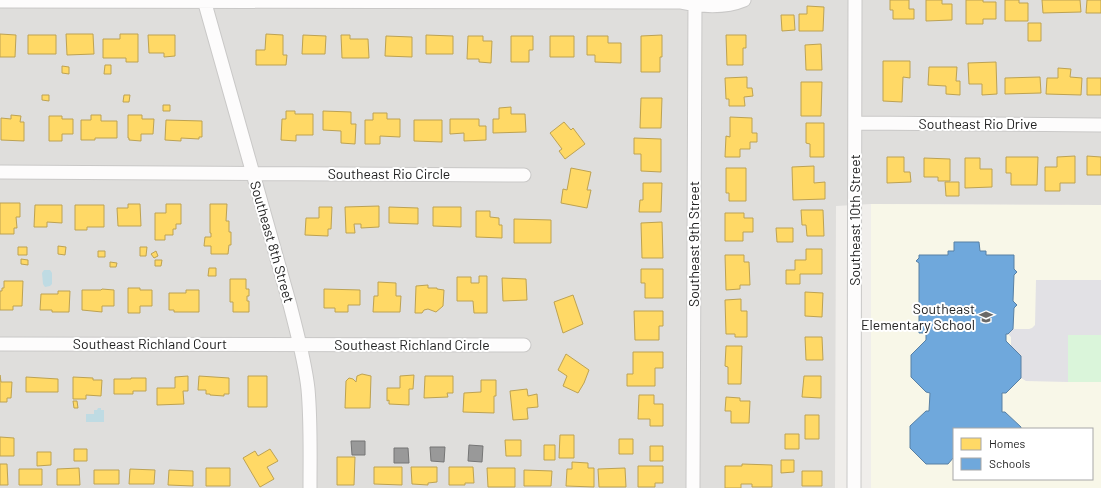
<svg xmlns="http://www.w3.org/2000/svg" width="1101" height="488" viewBox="0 0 1101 488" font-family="Barlow,sans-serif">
  <rect width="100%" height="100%" fill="#f0eeeb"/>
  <path fill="#dfdedc" d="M0,0H1101V205L871,204L836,206L835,488H0Z"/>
  <path fill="#f8f7e8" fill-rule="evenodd" d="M871,204L1101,205V488H871ZM954,429H1092V479H954Z"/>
  <path fill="#daf5da" d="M1068,335H1101V382H1068Z"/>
  <path fill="#e2e1e5" d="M1036,280H1101V335H1068V382L1026,381L1021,378V356L1011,346V337L1008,334L1013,329H1029L1032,328L1035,325Z"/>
  <path fill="#bfdbe3" d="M44,270H50L52,273V284L50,286L45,287L43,284L42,273Z
    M98,408H101V410H104V422H86V414H94V410H97Z"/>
  <path fill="#ffd966" stroke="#bda252" d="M890,0H909V9H914V19H893V10H890Z
    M926,0H942V4H952V20L926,21Z
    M966,0H983V2H996V19H983V24H966Z
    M1005,0H1019V3H1028V21H1005Z
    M1042,0H1080L1081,12L1043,13Z
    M1087,0H1101V13H1086Z
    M807,6L824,7L823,31H799V14H807Z
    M781,15H794L795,30L782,31Z
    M1028,23H1041V41H1028Z
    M0,34L16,35L15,57H0Z
    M66,34H93L94,54L67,55Z
    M120,34H138V62H126V58H103V39H120Z
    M266,34L283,35V55H287L286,65H256V50H265Z
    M28,35H56V54H28Z
    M148,35H175V56L164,57V53H149Z
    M303,35L326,36L325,54H302Z
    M341,35H350V39H368L369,58H342Z
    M426,35L453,36V54H426Z
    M662,35V57H660V72H641V36Z
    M726,35H746V48H743V65H727Z
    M386,36L412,37V57L385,56Z
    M468,36H483V41H492L491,63L479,62V59H467Z
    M511,36H533V50H529V62H511Z
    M550,36H574V57H550Z
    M587,36H608V43H621V63L595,62V55H587Z
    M821,44L822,70H806L805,45Z
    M883,61H910V78L903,77L902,102L883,101Z
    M996,62L997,94L982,95V84H969L968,63Z
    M105,65H111V74H104Z
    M62,66L69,67V74L62,73Z
    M929,67H957L956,81H960V95L946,94V86L928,85Z
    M1058,68L1071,69L1070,77L1082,78L1081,95L1046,94L1047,78H1058Z
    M747,77V88H752L753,96L744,97L745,106H729V99H726L725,78Z
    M1040,77L1041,93L1005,94V78Z
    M1087,78H1101V95H1087Z
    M801,82H822L821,116H801Z
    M42,95H49V101L42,100Z
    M124,95H130L129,102H123Z
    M641,98H662L661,128H640Z
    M163,105H170V111H163Z
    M511,107V114H525L526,132L493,133V119H499V108Z
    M286,111H295V114H313V135H296V141L281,140L282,119H286Z
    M323,111L351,112V124H356L355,144L341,143V131L323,130Z
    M373,113H387V119H400V137L380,136V144H365V120H373Z
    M11,115L21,116L20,122H24V141L1,140V118L11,119Z
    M91,115H101V121H117V138H95V140H81V120H91Z
    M128,115H142V119H154L153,134H141V141L129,140V138H128Z
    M49,116H62V119H73V134H62V141H49Z
    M730,117L752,118V133H757V142H750V149H740V157H725L726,136L730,137Z
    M450,119H479V126H486V140L464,141V133L450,134Z
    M166,120L202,121V137H199V139L181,138V141L165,140Z
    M414,120H442V142L414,141Z
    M564,122L571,130L573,128L585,144L565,159L559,151L562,149L550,133Z
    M806,123H824V157H810V144L806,143Z
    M634,138L661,139V172L641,171V154H634Z
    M1075,156V183H1060V191H1045V167H1057V157Z
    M1087,156L1101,157V175H1087Z
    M887,157H904V172H910L911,182L887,183Z
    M1006,157H1038L1037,185H1011V173H1006Z
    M924,158L950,159V181H938V177H924Z
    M965,158H980V169H992V187L965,188Z
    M814,166V183L825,182V199L793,200L792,167Z
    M571,168L591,172L587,190H591L587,208L561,203L563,189L567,190Z
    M726,168H746V201H729V193H726Z
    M945,182H959V196H946Z
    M643,183H662L661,212H639L640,200H643Z
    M0,203H20V217H16L17,228H14V234H0Z
    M128,204H140L141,226H118L117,208H128Z
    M166,204H181V224H176V229H173V235H165V240H155V213H166Z
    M210,204H227L226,221H229V232H231V245H229L228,254H211V246H204L205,237H211V233H210Z
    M35,205H62V223L47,222V227H34Z
    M75,205H104V227H87V230H75Z
    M379,206V227L361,228V224H354L355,233H346L345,207Z
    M319,207H332L331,229H328V236L305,235L306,218H319Z
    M389,207L418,208V224L389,223Z
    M433,207H461V227L433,226Z
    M801,210H823L824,236H807L806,225H802Z
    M476,211H490V217L499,218V225H502V238L476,237Z
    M725,213H744V218H753V232H743V241H725Z
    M514,219L551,220V243H514Z
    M662,222L663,258H642L641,223Z
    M776,228H793V242H777Z
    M58,246L66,247L65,255L58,254Z
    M18,247H27V255H18Z
    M140,247H147L146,256H140Z
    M806,249H822V274H800V284H786V270H795V260H806Z
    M98,251H105V257H98Z
    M156,251L158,256L154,258L151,254Z
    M725,255H744V262H749L750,285H740V289L726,290Z
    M21,259L28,260V265L21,264Z
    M155,260H162L161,266H155Z
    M110,262L117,263L116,267H110Z
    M209,268H216V276H208Z
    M641,269H663V298H645V283H641Z
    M479,276H487V313H474L473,301H457V277H471V283H479Z
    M502,278L526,279L527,300L503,301Z
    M230,279H246V289H249V296H247V301H249V312H233V302H230Z
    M4,281H23L22,306H13V310H0V291H2V288H4Z
    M378,282L396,283V296H401L400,312H373L374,296H378Z
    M428,285V288H437V289L444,290L443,306L436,312L428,309L424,310L422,313H415L416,286Z
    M128,288H140V290H152V306H140V313H128Z
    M102,289L114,290V306H102V312L82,310V290H101Z
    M324,289L360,290V305H348V312H335V308H324Z
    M186,290H199V312H174V310H169V293H186Z
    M58,291H70L69,312H52V310H40L41,294H58Z
    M805,292L823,293L822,317L805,316Z
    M573,295L583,324L563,333L554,302Z
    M741,299V311H747V337H735V334H726L725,300Z
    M634,311H663V326H659V340H635Z
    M805,337H822L823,360H806Z
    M726,346H742L741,384H728V367L725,366Z
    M633,352H663V368H655V386H627V374H633Z
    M566,354L589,370L584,383L578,393L563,386L567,376L558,370Z
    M362,374L371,376L370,408H345L346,381L349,378L353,379L356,382L357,376Z
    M0,375L1,382H12L11,398H7V402H0Z
    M414,375L413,389H409V405L389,404V400L387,401V388H400V376Z
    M188,376V391H183L184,404L157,405V388H175V377Z
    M199,376L229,378V394H224V396L210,395V394H206V390H198Z
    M248,376H267V407H248Z
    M425,376H453V393H447L448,397L424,398Z
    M804,376H821V398L802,397Z
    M26,377L58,379V392H26Z
    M73,377L93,378V380H102L101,396L86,395V399H73Z
    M131,378H146V391H133V394H114V379H131Z
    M481,380H496V396H494V413L463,412L464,393L481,392Z
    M527,389L528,396L537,394L538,407L527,408L528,419L513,420L510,391Z
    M639,395H654V404H663V426H650V419H638Z
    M726,397L740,398V401H750L749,423H731V411H725Z
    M73,401H77L78,408H74Z
    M805,415H819V439H805Z
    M785,434H799V449H785Z
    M560,435H574V458H559Z
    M0,437L14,438V456H0Z
    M619,439H633V454H619Z
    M505,440H521V456H506Z
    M544,445H555V460H544Z
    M650,446H663V461H650Z
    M74,449H87V461H74Z
    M270,449L278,461L267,467L274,479L260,487L243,458L255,451L258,456Z
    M37,452H51V465L37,466Z
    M337,457H355L354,485H337Z
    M781,460H794V472L781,473Z
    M572,462L588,463V468H594V487L566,486L567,469H572Z
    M0,464H7L8,485H0Z
    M742,464L772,465V487H752V484H741V488H725V466H742Z
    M638,466H663V483H655V487H638Z
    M374,467H402V485L374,484Z
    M411,467H437V482L428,483V485L412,484Z
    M449,467H473L474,483H465V485H449Z
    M79,468L80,485H57V469Z
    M206,468H230V486H206Z
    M487,468H515V487H488Z
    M625,468L626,487H599L598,469Z
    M19,469H42V485H19Z
    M130,469L155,470L154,484H129Z
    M94,470H119V484H94Z
    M169,470L193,471V486L168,485Z
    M524,470L552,471L551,486H524Z
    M802,471H822V486H802Z"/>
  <path fill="#6fa8dc" stroke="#5880a4" d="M954,242H979L980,251H986V255H1014V269L1017,272L1014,275L1013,301L1017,305L1014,308L1013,329L1008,334H1006V341L1021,356V378L1006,393H1002V412H1005L1021,427V429H954V457L948,464H926L910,448V426L926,411H929L930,393L926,392L911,377V355L926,340V333H919V330L916,327L919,324V263L916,261L919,258V255H948V251H954Z"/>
  <path fill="#999" stroke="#757575" d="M351,441H365V455H352Z
    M469,445L483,446L482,462L468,461Z
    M430,447H445L444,462L431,461Z
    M394,448H408L409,463H394Z"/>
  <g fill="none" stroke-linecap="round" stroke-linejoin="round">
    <g stroke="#c9c8c7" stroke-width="15">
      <path id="minor" d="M204,0L290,305C297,333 305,361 308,389C311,422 310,455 310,488
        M0,1L680,2C699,6 725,8 744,0
        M856,123L1101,125
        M0,172L524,175
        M0,344L524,345
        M693,488L695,0
        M854,488L855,0"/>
    </g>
    <use href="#minor" stroke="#fdfcfc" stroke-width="13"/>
  </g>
  <defs>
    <g id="school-bare" transform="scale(1.08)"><path d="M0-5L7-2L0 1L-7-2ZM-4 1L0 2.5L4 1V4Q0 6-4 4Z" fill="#6a6968" stroke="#fff" stroke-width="2.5" paint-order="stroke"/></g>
  </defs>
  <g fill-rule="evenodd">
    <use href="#school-bare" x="986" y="317"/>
  </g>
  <g text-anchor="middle" stroke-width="4" stroke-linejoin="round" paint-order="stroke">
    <g font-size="14" fill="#222" stroke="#fff">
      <text x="978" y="129">Southeast Rio Drive</text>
      <text x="389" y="179">Southeast Rio Circle</text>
      <text transform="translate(855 220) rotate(-90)" y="5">Southeast 10th Street</text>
      <text transform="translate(272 242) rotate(74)" y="5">Southeast 8th Street</text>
      <text transform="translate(694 244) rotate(-90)" y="5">Southeast 9th Street</text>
      <text x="150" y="349">Southeast Richland Court</text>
      <text x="412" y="350">Southeast Richland Circle</text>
    </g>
    <g font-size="14" fill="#222" stroke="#fff" text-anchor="end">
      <text x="975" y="314">Southeast<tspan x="975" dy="16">Elementary School</tspan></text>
    </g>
  </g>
  <rect x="953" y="428" width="140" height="52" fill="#ffffff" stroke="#a7a7a7"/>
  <rect x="961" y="438" width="20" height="12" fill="#ffd966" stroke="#a7a7a7"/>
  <text x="989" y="448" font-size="12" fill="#222222">Homes</text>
  <rect x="961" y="458" width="20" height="12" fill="#6fa8dc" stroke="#a7a7a7"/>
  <text x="989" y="468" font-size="12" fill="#222222">Schools</text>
</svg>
